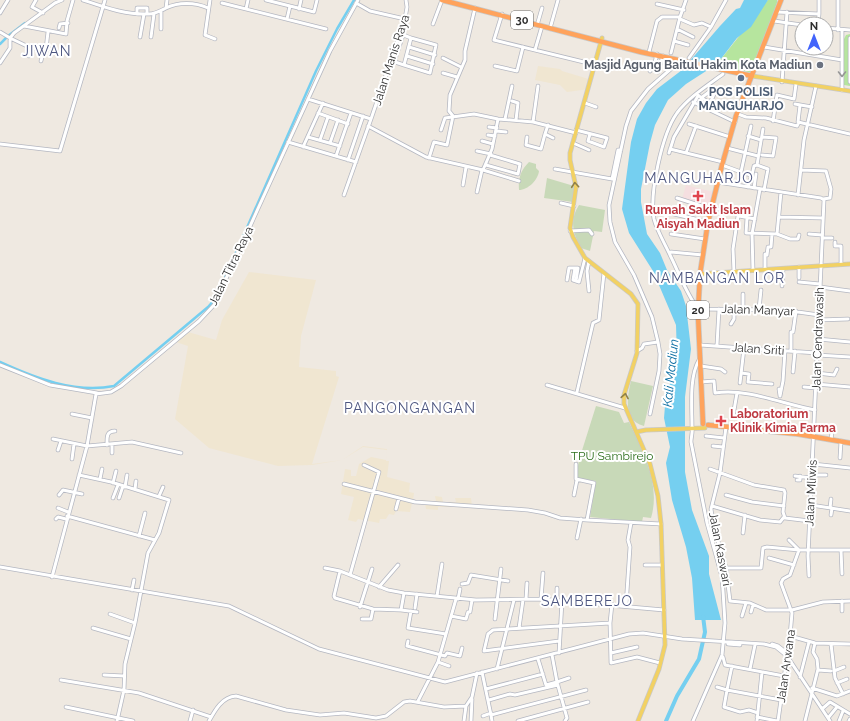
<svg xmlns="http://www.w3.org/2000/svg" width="850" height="721" viewBox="0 0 850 721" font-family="Raleway,sans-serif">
  <rect width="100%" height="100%" fill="#efe9e1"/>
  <path fill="#f0e6d1" d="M538,66L560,69L562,71L592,80L589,89L567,92L560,85L535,80Z
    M249,272L316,280L301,336L299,367L336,371V376L339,377L312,464L342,460L363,446L387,449L386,461H389L387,477L410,483L409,492L414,493L413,500L436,501L435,496L442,497L443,502H456L455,498H471L472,507L450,506V507H438V510L426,509L425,504L412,503L410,512L396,511L394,515L389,514L386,519H380L379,523L358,519L356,522L348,520L354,497L341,494L345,469L351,470V476H356L359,464L371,457L386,460L387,450L363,447L342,460L312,465L278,466L209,448L175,419L188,346L176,342L188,332L216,340L222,320Z"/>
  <path fill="#f5dfe0" d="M686,185L713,192L710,208L682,199Z"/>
  <path fill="#b6e59e" d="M768,0H777V3L752,73L717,64Z
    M850,34V86L844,85V39L846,35Z"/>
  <path fill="#c8d9b8" d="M529,162L536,164V168L539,171C538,180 528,190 519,190C518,178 521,170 529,162Z
    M547,178L574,186L573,202L544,198Z
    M579,205L605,210L602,232L594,231L590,251L581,248C573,233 569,220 579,205Z
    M631,381L653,386L644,426C623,421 627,397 631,381Z
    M596,406L619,412L624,423L629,422C643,451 661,485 651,518L643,517L642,522L590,517L596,481L576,478L579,460Z"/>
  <path fill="#75cff0" d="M744,0H768L751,27L737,38L717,64L686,84L668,100L655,125L650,143L641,189V202L647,234L660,253L667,270L681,291L686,306L691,349L685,397V472L692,510L709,556V574L721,620H695L692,578L686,547L672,500L666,463L670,447L664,418L666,394L674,373L677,358L676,325L653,271L629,233L622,209L631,142L637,119L646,103L657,89L682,70L720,26L736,9L740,8Z"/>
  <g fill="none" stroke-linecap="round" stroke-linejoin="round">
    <path stroke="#75cff0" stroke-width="2.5" d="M8,36L25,23
      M0,44L6,38
      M0,362C35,378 75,394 114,386L208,307L216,298L316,71L337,29L354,0"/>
    <path stroke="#75cff0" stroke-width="4" d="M666,721L677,696L699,659L705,632L703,616"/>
    <g stroke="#b4b7c1" stroke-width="4.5">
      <path id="minor" d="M36,0L32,7L43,13
        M83,0C104,7 125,15 149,14C155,14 160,11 166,8C178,2 195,2 208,8
        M210,0L205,35L215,39
        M266,0L314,12L317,0
        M222,3L326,29
        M356,3L370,11L405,19
        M657,4L684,10
        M166,8L167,0
        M246,9L248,0
        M299,9L301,0
        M161,11V29
        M777,12L819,14L818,24
        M0,13L8,0
        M137,14V8H147V14
        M502,14L494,40L596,65
        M819,14V0
        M287,19L290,6
        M680,19L694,25L702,23L711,27
        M774,21L802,25
        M538,22L542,8
        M433,24L442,0
        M551,25L558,0
        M24,26L66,34L67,21L73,0
        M59,28L60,24L68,23
        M826,28L850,30
        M677,29L693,37
        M838,30V0
        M0,32L10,38
        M48,32L46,49H51
        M140,37L144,14
        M151,37L154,14
        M850,38V82
        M674,41L688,45
        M409,47L435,55
        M764,47L842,60
        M46,49L31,48L10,38L14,33L55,3L62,0
        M535,50L542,26
        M649,52L657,21L662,17H680L686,0
        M671,53L680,17
        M29,56L31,48
        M407,56L433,64
        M443,58L461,67
        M689,58L711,27L726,0
        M41,61L44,49
        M392,61L404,65L411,38L401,34
        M394,62L403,35
        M0,63L10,48V40
        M404,65L430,73L436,45L411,38
        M495,66L517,71L523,47
        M650,71L654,66L657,54
        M658,72L663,56
        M443,73L457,77
        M723,74C707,86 689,97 677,113C662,134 649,194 654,219C657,231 665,244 670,255C679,273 686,293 698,309L784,310L819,315
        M782,82L787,12
        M842,90V30
        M698,95C709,105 725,108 740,108
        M701,98L709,92
        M308,99L371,119L344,195
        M512,101L518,103L516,120
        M693,102L735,122
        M585,103L596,107
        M710,103L715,92
        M795,104L812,107
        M800,105L798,122L850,134
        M318,113L348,124
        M738,114L746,117L766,118L797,126L799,122
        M453,116L449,111L450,95L465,60V51L475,8
        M371,119L405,19L407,7L406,0
        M505,119L512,86
        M773,121L777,95L794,99L796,84
        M533,122L538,86
        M689,124L730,137
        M548,125L545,134L553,138
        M368,126L426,157L483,170L492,149L498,119
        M489,127L497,128
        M441,130L445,118L474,114L498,119L533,122L576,133
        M576,130L607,138L604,147L588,141L590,134
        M496,131L506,132
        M488,135L495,136
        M748,136L761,140
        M308,137L340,146
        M527,137L526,145L541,149L545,134
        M320,140L328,117
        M482,141L493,144
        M288,142L356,162
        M330,143L338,120
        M573,143L589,150
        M0,144L60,151L105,0
        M303,147L323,103
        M727,148L758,156
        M670,149L723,162
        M477,151L491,154
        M669,153L674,137L698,96
        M686,153L696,126
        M762,155L773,156L776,138L762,137
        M336,156L351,113
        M429,158L434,142L447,145L453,116
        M348,160L363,116
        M486,165L518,174L520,164L490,155
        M722,165L741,172L751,126
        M757,165L763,129
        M757,165L768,169L764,190
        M555,169L612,179L618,150H621
        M483,170L519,181
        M801,170L826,171L831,189L830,198L823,199
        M747,174L752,175L748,187
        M752,175L754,166L757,165
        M717,182L821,198L824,200L808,556L809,576
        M463,185L466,167
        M754,188L756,174
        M477,192L482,170
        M798,195L804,140L816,86
        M677,198L711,209
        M561,203L574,206
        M711,208L738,212L739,216L755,219
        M674,214L708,222
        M779,217L823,218
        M747,218L746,233L777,234L790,239H798L799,235
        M570,231L589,230L592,234
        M671,234L705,239
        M777,234L781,192
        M809,234L822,235
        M822,238H832
        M835,242V246H841V264
        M671,252L703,255
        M575,268L573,280L579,282L585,258
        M753,270L752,234L760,189
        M765,270V254L767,255L768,247H771L772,234
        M734,272L733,249L738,216
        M799,278V267
        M567,280L569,268H578L576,281
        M730,280L731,272
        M799,282L820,284
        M782,286L783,269
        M820,287L850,291
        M589,291L587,271L589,261
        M743,294V309
        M759,309L761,290
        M819,320L848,319
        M731,324L734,319V309
        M818,339L850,342
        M700,345L817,353
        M717,345L719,309
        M637,351L642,348L644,344L658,342
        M791,351V332H793L796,311
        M817,355L850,357
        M699,360C689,377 692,407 692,426C693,432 691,437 691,442L707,523L722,577
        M0,365L50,385L97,393
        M701,366L721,369L725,372
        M793,372L795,351
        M741,373L749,374L748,382L772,384
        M817,373L834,375L837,369
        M701,382L714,381L715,393C748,388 782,404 815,410
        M740,383L744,348
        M816,384L850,387
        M547,385L625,408
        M804,387L816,388
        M779,389L780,396
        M577,392L593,323L599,320L604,273
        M780,396L783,381L785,351
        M72,414L92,418
        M650,414L659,371L660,354L658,342L652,317L634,275L615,242L610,222L609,205L626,126L631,111L648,89L681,60
        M733,416L737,393
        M726,427L720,473L711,509L714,528L726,568L730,601L750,603L766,610H792L823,602L850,601
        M706,436L724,438
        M53,439L87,446L132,442L181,453
        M831,440L832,432
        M107,445C107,438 106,431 115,431
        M713,446L723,447
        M58,450L61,441
        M112,453V444
        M840,458L841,441
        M72,459L74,444
        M813,464L850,468
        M710,469L754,485L784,490L785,493L783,512L785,518L810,521
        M79,475L111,482L169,500L159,533L148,553L135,623L125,664L124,690L117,721
        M812,475H826
        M795,476L812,478
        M100,479L102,469
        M797,480H800V476
        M113,483L116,471
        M344,484L415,502L528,510L545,513L560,518L587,520L594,483L576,479V464
        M125,487L127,475
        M135,489L136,481
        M59,495L63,490L82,494
        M574,495L577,480
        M726,495L752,502L784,506
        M159,496L163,487
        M113,498L118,485
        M119,498L123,486
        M811,505L850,511
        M712,506L760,520L780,522L784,517
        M58,508L68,512
        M830,508L831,499
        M396,509L399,498
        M831,515L832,508
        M67,516L155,540
        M56,519L58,517L66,519
        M587,520L661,524
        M743,533L745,515
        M139,536L145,513
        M577,538L581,519
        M789,540L799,550
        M841,550L842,574
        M769,558L794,565
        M645,565H662
        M0,567L229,606L319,649L445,682L629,634L643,633L682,639L764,644L776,647L787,656L830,721
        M325,568L340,571L388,590L404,593L476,600L541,599L664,610
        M726,568H761L763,548L767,547L799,550H850
        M340,571L334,596L335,598L373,609L401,610L417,612
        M350,575L379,472L364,465
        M52,577L87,446L96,394L111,392L121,386L199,321L214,305L330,51L358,0
        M462,584L468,583L471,575L508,581
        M379,587L398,565
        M132,590L134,580
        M437,596L442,564
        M458,599L460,589
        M526,599L527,583
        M541,599L543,573
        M557,600V588
        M612,604L610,623L611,663L637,657L660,663
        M626,606L630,547L628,540L631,523
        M360,607L372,569
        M415,608L417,594
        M401,610L404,593
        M411,611L408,628L446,634
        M842,611V601
        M751,612L753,605
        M110,614L135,623
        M451,616L466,619L468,612H470L472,600
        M742,616L746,603
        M362,619H371L373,609
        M495,619L501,569
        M93,628L131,639
        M519,628L523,600
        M790,636L815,643L850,644
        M408,641L407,646L445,656L447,653L460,656L462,648
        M559,641L484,651L488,634L493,630L610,623
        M728,644L740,645
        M772,644L778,646L787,653
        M831,644L835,678L843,694
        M559,653L562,601
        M611,653L637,647
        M552,655L557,682L569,678
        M723,657L725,665L784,676
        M538,659L546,685L557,682L567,718L565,721
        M438,662L449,666
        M732,666L727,690L781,700
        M497,669L514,600
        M750,669L755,645
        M818,670L831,671
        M834,671L844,667
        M482,672L491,715
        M104,675L124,676
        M800,677L809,642
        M61,680L139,693L211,717
        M837,683L847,679
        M717,687L727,690L724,707L740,712L749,710L758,713
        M812,688L837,696L850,691
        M486,689L543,674
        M489,700L510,694L515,695L558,685
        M418,701L438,662L456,599
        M66,707L133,721
        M822,709L830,702L850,714
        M483,716L491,713
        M757,717L777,721
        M828,718L837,707
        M190,721L193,710
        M209,721C215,710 222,697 236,696L286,710L320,715L344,713L376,718L386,716L404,702L410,701L444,707L466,706L472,697L477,673
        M464,721L466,706
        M471,721L472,699
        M492,721L491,715L586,690
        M518,721L588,702
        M693,721L722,655L725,623L722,575
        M757,721L762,672
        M778,721L790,636L792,613L781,583L783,579L790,575L799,550
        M805,721L818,669L817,659L813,652L815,643
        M839,721L843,711
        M849,721L850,719"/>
    </g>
    <g stroke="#c9c9c9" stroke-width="5">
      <path id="major" d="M602,38L570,153V160L576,187L570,228L573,237L585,258L631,294L638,304L637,353L624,395V404L650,464L658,496L661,524L665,645L659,669L638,721
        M752,76L850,91
        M700,274L850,264
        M636,432L646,430L705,428"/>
    </g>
    <g stroke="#c9c9c9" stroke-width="6">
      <path id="highway" d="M442,0L641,52L752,76
        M703,424L698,314L700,274L708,222L722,165L736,116L781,0
        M708,425L798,434L850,443"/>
    </g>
    <use href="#minor" stroke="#fff" stroke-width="3"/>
    <use href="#major" stroke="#f2d163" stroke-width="3.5"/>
    <use href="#highway" stroke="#ffa35c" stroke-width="4.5"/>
  </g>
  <defs><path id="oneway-chevron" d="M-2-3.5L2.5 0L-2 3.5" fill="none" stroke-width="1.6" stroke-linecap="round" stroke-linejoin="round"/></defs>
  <use stroke="#969696" href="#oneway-chevron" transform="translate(842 74) rotate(90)"/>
  <g stroke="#908048">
    <use href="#oneway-chevron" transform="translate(575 185) rotate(-95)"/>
    <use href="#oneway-chevron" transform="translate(625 396) rotate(-80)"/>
  </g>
  <circle fill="#6b7280" stroke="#fff" stroke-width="1.5" cx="820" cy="65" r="4"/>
  <circle fill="#5c6f8a" stroke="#fff" stroke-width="1.5" cx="741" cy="78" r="4"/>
  <g fill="#e0444e" stroke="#fff" stroke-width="1.5">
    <path d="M696 190h4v4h4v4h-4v4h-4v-4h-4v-4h4z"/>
    <path d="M719 415h4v4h4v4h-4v4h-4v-4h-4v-4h4z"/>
  </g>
  <g text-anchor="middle" stroke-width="4" stroke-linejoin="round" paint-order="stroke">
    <g fill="#fff" stroke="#6d6d6d" stroke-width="1">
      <rect x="511" y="11" width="22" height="18" rx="3"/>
      <rect x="687" y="301" width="22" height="18" rx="3"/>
    </g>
    <g font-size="11" font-weight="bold" fill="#2e2e2e">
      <text x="522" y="24">30</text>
      <text x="698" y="314">20</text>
    </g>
    <g font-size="12" fill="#2e2e2e" stroke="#fff">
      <text transform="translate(391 60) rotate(-72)" y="4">Jalan Manis Raya</text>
      <text transform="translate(231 266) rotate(-64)" y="4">Jalan Titra Raya</text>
      <text transform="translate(758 310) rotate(2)" y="4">Jalan Manyar</text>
      <text transform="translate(818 339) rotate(-88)" y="4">Jalan Cendrawasih</text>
      <text transform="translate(758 349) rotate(4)" y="4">Jalan Sriti</text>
      <text transform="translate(811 493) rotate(-87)" y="4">Jalan Mliwis</text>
      <text transform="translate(720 549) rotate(79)" y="4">Jalan Kaswari</text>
      <text transform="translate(786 666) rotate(-82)" y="4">Jalan Arwana</text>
    </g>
    <g font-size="12" font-weight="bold" fill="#5b616d" stroke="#fff" text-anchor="end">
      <text x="812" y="69">Masjid Agung Baitul Hakim Kota Madiun</text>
    </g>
    <g font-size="12" font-weight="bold" fill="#4e5e75" stroke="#fff">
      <text x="741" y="96">POS POLISI<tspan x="741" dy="14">MANGUHARJO</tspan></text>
    </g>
    <g font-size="12" font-weight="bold" fill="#be3a42" stroke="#fff">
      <text x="698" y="214">Rumah Sakit Islam<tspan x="698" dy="14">Aisyah Madiun</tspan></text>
      <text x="730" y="418" text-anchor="start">Laboratorium<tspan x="730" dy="14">Klinik Kimia Farma</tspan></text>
    </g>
    <g font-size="12" fill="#2c6e1b" stroke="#fff">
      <text x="612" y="460">TPU Sambirejo</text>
    </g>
    <g font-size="13" font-style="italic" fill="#0d6fa3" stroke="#fff">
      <text transform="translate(670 373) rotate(-84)" y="5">Kali Madiun</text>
    </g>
    <g font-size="14" letter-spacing="1" fill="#4d5680" stroke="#fff">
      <text x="47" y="56">JIWAN</text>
      <text x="699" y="183">MANGUHARJO</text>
      <text x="717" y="283">NAMBANGAN LOR</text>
      <text x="410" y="413">PANGONGANGAN</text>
      <text x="587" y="606">SAMBEREJO</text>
    </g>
  </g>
  <g transform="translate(814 36)"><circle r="19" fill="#ffffff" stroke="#ababab"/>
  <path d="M0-3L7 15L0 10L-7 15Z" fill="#4264fb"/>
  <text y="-6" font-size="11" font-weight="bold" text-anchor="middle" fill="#2e2e2e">N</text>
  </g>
</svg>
